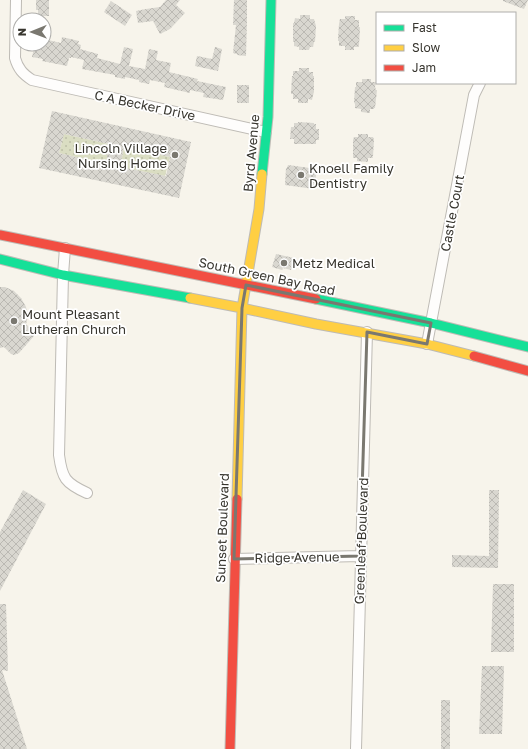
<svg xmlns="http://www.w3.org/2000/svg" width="528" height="749" viewBox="0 0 528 749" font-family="'Golos Text',sans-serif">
  <defs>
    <pattern id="garden-dots" width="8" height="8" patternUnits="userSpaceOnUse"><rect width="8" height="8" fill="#daddc2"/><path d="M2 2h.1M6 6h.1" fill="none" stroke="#bcbea7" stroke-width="1.8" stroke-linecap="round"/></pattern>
    <pattern id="building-cross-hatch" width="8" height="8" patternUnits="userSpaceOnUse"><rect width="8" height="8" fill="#d9d7d0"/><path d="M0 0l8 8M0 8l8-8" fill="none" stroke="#bbb9b3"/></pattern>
  </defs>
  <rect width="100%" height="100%" fill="#f7f4eb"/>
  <path fill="url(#garden-dots)" d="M64,134L109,144L106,164L59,153Z
    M124,147L170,157L165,176L120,167Z"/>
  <path fill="url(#building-cross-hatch)" fill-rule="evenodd" d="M36,0H49V16H38V10H36Z
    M166,0H180L176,5L185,13L170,29L160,34L153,21L138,23L136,11L146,9L160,7Z
    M234,0H247V20L246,56L237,55V54L233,53L236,25H233Z
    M503,0H528L524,9L503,1Z
    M111,1L132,15L125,26L104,12Z
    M300,15H310V19H314L316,26L315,42H314L313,47H310L309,50H299V47L294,46V42H293V23H294L295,18L300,19Z
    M345,16H355V20H359V27H360L359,46L358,47H354V50H345V46H339V41H338V39L339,24L340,19H345Z
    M62,37L79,41L78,44L81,45L80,49L98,54L97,58L120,64L124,47L133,49L129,66L145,69L149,49L158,51L156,60L171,63L169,72L198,79L197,81L226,87L223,100L203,97L204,93L190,90V93L164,87L165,83L150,80L149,84L139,82V80L125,77V79L115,77V75L82,69L84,60L71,57V58H69L67,66L42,61L43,59L32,57L35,44H44V39L61,43Z
    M215,47L222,49L218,71L195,66L197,56L212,59Z
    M299,68H309V72H313V76H314V92L313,95L312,100L308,99V103H298V99H293V94H291L292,76H293V71H299Z
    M362,79H371V82H376L375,87L376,90H377L375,108H374V109H370V113L361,112V109L355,108V104L354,102L355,87H356V82H362Z
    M237,85H249V103H237Z
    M52,111L191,142L179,198L39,168ZM64,134L109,144L106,164L59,153ZM124,147L170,157L166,176L120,167Z
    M298,122L314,123V124H316V129H319V140H316V144H294V139H290L291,127H294V123H298Z
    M358,134H368V137H373L374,140L373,156H372L373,158H368V162L357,161V158H353V140L354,137H358Z
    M288,165L317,169L314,189L285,185L286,168H287Z
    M276,254L294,258L291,270L283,268L282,270L272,267Z
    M0,287H5L14,291L21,298L26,307L28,317L26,324L34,332V336L19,353L14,355L11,354L4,347L0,348Z
    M23,490L46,504L0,591V532Z
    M489,490H499L498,568L452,567V555L489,556Z
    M493,584H514V652H491Z
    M0,604H6L8,671L2,670L27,749H0Z
    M482,666H504L502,734H479Z
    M441,700H450V749H441Z"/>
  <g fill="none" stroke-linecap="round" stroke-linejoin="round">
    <g stroke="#bebbb5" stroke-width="12">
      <path id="street" d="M16,0L15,58C18,69 23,74 32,80L266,132
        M65,248L63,275L59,455C62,478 65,483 87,493
        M427,344L474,95L480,83
        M234,559L360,556
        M356,749L367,332"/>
    </g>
    <g stroke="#bebbb5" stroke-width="11">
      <path id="fast" d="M262,174L268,117L271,0
        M0,259L63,275L190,298
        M316,299L431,323L528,347"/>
    </g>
    <g stroke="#bebbb5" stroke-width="11">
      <path id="slow" d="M190,298L242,308L316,324L427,344L474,356
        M237,499L242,308L259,209L262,174"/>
    </g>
    <g stroke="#bebbb5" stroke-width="11">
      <path id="jam" d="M0,235L316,299
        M474,356L528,371
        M230,749L237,499"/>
    </g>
    <use href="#street" stroke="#fefdfc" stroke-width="10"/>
    <use href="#fast" stroke="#16e098" stroke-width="9"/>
    <use href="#slow" stroke="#ffcf43" stroke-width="9"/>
    <use href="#jam" stroke="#f24e42" stroke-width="9"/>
  </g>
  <path fill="none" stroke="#7a7870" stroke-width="3" stroke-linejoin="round" d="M246,285L431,323L427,344L367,332L360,556L234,559L242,308Z"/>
  <g fill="#7a7870" stroke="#fff" stroke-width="1.5">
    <circle cx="175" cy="155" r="4"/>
    <circle cx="301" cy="175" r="4"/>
    <circle cx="284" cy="263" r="4"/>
    <circle cx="14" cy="321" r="4"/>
  </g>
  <g text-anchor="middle" stroke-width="3.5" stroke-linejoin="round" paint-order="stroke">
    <g font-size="13" fill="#37352e" stroke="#fff">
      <text transform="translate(145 105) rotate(12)" y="5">C A Becker Drive</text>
      <text transform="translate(251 153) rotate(-85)" y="5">Byrd Avenue</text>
      <text transform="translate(452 213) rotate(-79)" y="5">Castle Court</text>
      <text transform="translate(267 276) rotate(12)" y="5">South Green Bay Road</text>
      <text transform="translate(222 528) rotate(-88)" y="5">Sunset Boulevard</text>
      <text transform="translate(361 541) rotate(-88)" y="5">Greenleaf Boulevard</text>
      <text transform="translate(297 557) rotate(-1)" y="5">Ridge Avenue</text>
    </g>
    <g font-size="13" fill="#37352e" stroke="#fff" text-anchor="start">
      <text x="167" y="153" text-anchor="end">Lincoln Village<tspan x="167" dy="15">Nursing Home</tspan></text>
      <text x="309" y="173">Knoell Family<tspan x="309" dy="15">Dentistry</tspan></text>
      <text x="292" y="268">Metz Medical</text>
      <text x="22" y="319">Mount Pleasant<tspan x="22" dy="15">Lutheran Church</tspan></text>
    </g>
  </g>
  <rect x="376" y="12" width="140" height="72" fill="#ffffff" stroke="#afaeab"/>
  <rect x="384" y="25" width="20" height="6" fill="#16e098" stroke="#afaeab"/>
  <text x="412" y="32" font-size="12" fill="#37352e">Fast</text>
  <rect x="384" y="45" width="20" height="6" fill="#ffcf43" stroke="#afaeab"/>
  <text x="412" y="52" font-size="12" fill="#37352e">Slow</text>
  <rect x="384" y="65" width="20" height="6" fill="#f24e42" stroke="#afaeab"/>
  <text x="412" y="72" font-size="12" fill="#37352e">Jam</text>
  <g transform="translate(32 32) rotate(269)"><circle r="19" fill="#ffffff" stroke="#afaeab"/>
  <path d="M0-3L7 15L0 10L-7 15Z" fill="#7a7870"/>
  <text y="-6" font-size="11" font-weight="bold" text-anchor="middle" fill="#37352e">N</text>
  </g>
</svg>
